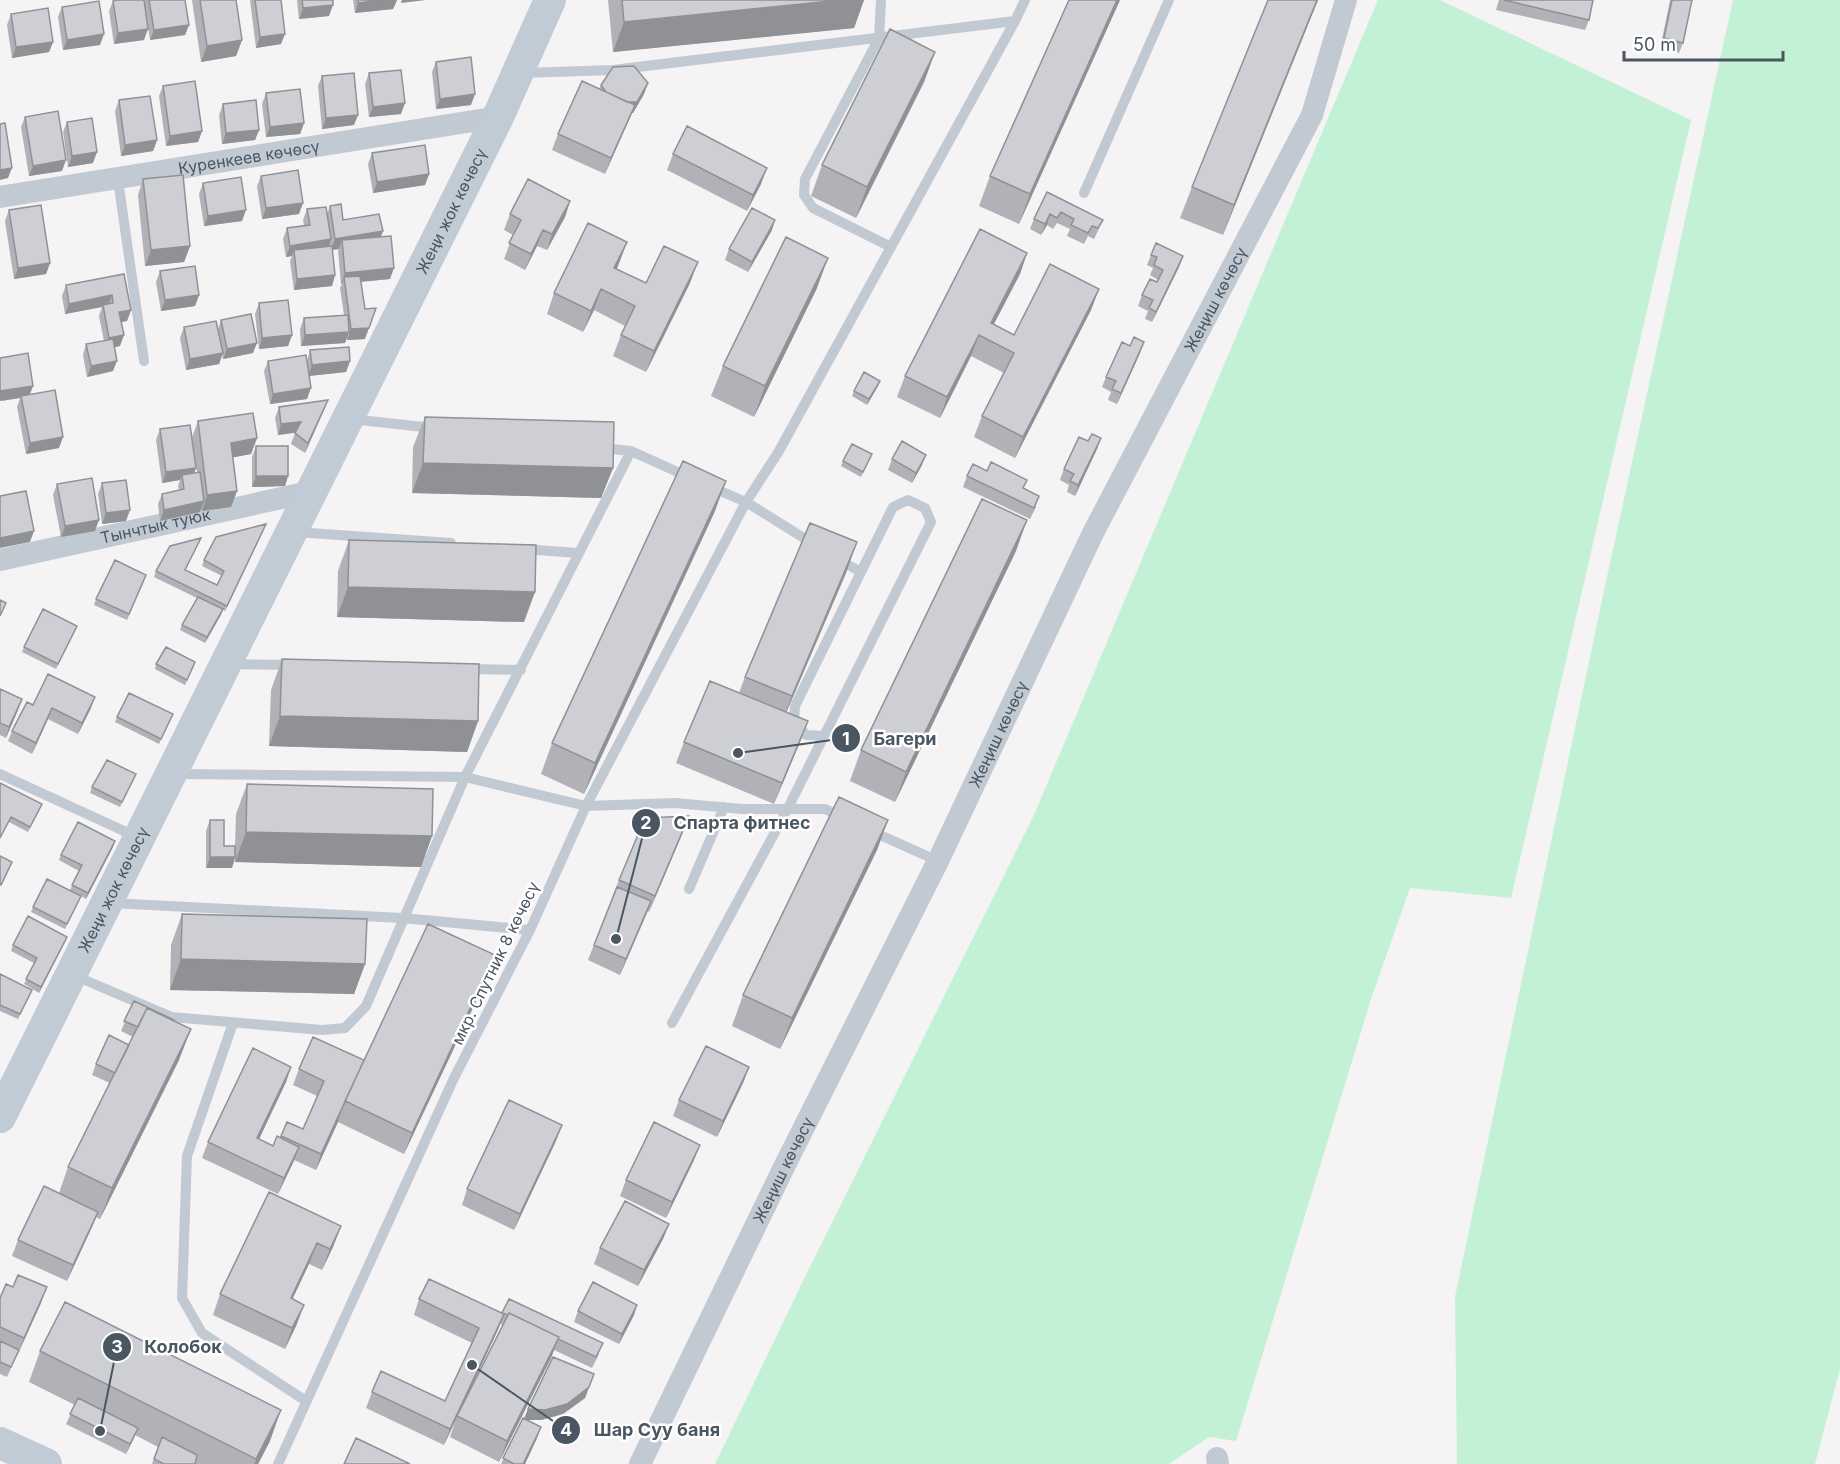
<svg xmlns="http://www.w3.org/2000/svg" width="1840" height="1464" viewBox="0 0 1840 1464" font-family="Inter,sans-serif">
  <rect width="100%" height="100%" fill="#f5f3f3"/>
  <path fill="#c3f1d5" d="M1378,0H1440L1691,120L1511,898L1410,888L1371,999L1236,1441L1209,1437L1169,1464H715L804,1279L1034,815Z
    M1733,0H1840V1369L1815,1464H1457L1455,1297L1605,586Z"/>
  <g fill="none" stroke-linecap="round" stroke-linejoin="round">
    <path stroke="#c1cad2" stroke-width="10" d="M881,0L879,38L805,179L804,195L813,208L891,247
      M523,73L613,70L1015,21L1025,0
      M118,180L144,361
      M1084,193L1169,0
      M350,419L433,428
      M600,448L631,451
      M711,487L746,502L815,545
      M296,532L451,543
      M523,549L578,553
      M836,558L861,572
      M230,664L292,665
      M467,669L521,670
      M0,774L137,837
      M175,774L465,777L586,806L746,502L779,451L1015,21
      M869,830L938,861
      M689,889L724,807
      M111,903L402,918L530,930
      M73,975L172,1017L322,1030L345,1028L366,1006L465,777L631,451L691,478
      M233,1023L187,1156L182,1298L202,1333L306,1401
      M672,1023L788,808L931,522L925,508L908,500L893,507L795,706L794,721L806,735L824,736
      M278,1464L454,1078L530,930L586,806L675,803L742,809H825L844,818"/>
    <g stroke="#c1cad2" stroke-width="22">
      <path id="s1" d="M0,197L498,117"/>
      <path id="s2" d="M0,560L309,492"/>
      <path d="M1217,1458L1218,1464"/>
      <path id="s3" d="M640,1464L785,1165L938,861L1093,533L1312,115L1346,0"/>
    </g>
    <g stroke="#c1cbd6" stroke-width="32">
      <path id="s4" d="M0,1117L498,117L550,0"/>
      <path d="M0,1443L46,1464"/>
    </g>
  </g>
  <path fill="#b0b2b7" d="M145,0H185L189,25L185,35L150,40L144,3Z
    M192,0H236L242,40L236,56L201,62Z
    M250,0H281V44L256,48Z
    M297,0H333L329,16L299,19Z
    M353,0H397L393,9L355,13Z
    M608,0H864L854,28L613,52Z
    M1120,0L1019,224L979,206L990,176Z
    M1268,0H1318L1223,235L1180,218L1192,187Z
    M1499,0H1593L1589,20L1585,30L1496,10Z
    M1670,0H1692L1683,43L1679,53L1660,49Z
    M113,1L144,40L114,44L109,11Z
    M62,7L100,45L63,50L58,17Z
    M11,14L53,42L49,52L12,58L7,25Z
    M935,52L924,82L856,218L811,196L822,165Z
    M436,62L471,105L436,109L432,72Z
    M369,73L401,114L369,117L365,84Z
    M322,76L354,125L322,129L318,86Z
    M648,83L644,94L633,113H632L605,174L552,150L558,134L599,89L601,85Z
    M163,86L202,131L198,142L166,146L159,96Z
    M266,93L304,123L300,134L266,137L262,104Z
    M119,100L157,140L153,151L121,156L115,111Z
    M223,104L259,130L255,140L222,144L219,115Z
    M25,117L62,171L29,176L21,127Z
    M67,122L93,163L68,167L63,132Z
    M372,153L429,174L425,185L373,193L368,164Z
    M673,154L761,184L747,211L667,170Z
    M261,176L299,214L262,219L257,186Z
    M143,179L190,246L184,262L145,266L138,195Z
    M203,183L242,221L204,226L199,194Z
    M1047,192L1103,220L1094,239L1088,236L1084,244L1067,236L1070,229L1057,223L1053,229L1047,225L1041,235L1030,229L1034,219Z
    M570,201L565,217L547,250L537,246L525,270L504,259L513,235L504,230L510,214Z
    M330,206L343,220L381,237L390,279L361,282L365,339L347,340V337L345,343L301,346L300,329L304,318L344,315L340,288L342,284H341L338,251L339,249L332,250L335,275L332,286L294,290L290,261L292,256L286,257L283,239L287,228L304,226L303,220L307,209L327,214Z
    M9,210L50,263L46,274L14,279L5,221Z
    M772,230L748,272L725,260L729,249Z
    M627,242L617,269L646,283H690L646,372L613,356L621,335L625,326L594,310L583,332L547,314L554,293Z
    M1027,253L1020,274L994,324L1014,335L1099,289L1091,310L1015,458L974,437L982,416L1004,373L971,356L940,418L897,397L905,376Z
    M1151,255L1183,256L1179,267L1152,322L1145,319L1148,311L1138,306L1142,295L1157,282L1158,280L1150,275L1153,268L1147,265Z
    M160,271L199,295L195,306L161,311L156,282Z
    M124,274L131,310L127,321L121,322L120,346L114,347L113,371L87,377L83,355L86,344L104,341L99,316L102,307L65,314L62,296L66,285Z
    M817,288L754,417L711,396L723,366Z
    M259,303L292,335L288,346L259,349L255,314Z
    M221,320L253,353L223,359L222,354L219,364L186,370L180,338L184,327L218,329Z
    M310,350L350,361L346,372L309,376L307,399L270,404L264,371L268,361H307Z
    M1140,353L1117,404L1108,400L1111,392L1102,387L1106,377Z
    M878,386L867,405L852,396L854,391Z
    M30,394L59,448L26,454L17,407L20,398L0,401Z
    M328,400L305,453L291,444L295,433L278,435L275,418L279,407Z
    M425,417L613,468L601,498L412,493L413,447Z
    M198,421L257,438L251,454L233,457L237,491L231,507L202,511L201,508L200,512L160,521L158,504L162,494L179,490L178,486L180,480L162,483L156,440L160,429L194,473H197L192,437Z
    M1101,438L1097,449L1075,496L1067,492L1069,485L1060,480L1064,469L1088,441Z
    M256,446L288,476L285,486L252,487V457Z
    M872,454L861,477L841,466L843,461Z
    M892,459L922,465L912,483L888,470Z
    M967,476L1024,489L1036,507L1030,519L963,487Z
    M102,483L126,521L102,524L98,494Z
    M57,484L95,531L61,537L53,495Z
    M715,511L584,794L541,774L552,743Z
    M264,529L225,611L223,610L205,643L180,630L182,625L197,598L154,577L156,571L201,538L185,570L217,585L222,576L202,566L204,560Z
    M349,540L524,622L337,617L338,571Z
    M857,542L846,573L786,713L808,721L800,742L774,804L676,763L684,742L739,693L745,677Z
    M1016,551L895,802L850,781L861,750Z
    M144,581L127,620L94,605L96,599Z
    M77,626L56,669L22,652L24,647Z
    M282,659L478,721L467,752L269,746L271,690Z
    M195,662L185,685L155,669L156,664Z
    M0,689L18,710L6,738L0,735Z
    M33,705L91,708L78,734L48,719L32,754L8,741L12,731Z
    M173,714L159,744L115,722L117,717Z
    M134,779L120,807L90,793L92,787Z
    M0,783L40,809L28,832L9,822Z
    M247,784L432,836L421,867L235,862V859L232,868H206V831L210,820L224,846H235L236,814Z
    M888,820L877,850L780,1049L732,1026L743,995Z
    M683,832L649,912L648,911L620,975L588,960L619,880Z
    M113,847L86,899L81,896L65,929L31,912L33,907L70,890L79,871L59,860L61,855Z
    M182,914L365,964L354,994L170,990L171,945Z
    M67,937L39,993L24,984L34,963L11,951L13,945Z
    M0,974L30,995L18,1019L0,1011Z
    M488,976L404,1154L338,1122L316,1170L294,1160L278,1194L202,1158L208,1142L291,1067L286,1082L259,1139L273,1146L280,1138L287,1122L303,1129L317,1096L293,1085L299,1069L364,1060Z
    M134,1001L179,1060L100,1219L96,1217L92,1227L67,1281L12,1256L18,1240L59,1193L68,1167L110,1083L92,1075L96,1064L129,1045L133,1037L121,1031Z
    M749,1067L743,1083L717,1137L673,1116L679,1100Z
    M556,1141L514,1230L462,1205L467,1189Z
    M694,1160L666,1218L620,1196L626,1180Z
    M669,1224L663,1239L638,1286L594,1264L600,1248Z
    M341,1226L333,1247L322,1270L309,1264L292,1299L304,1305L296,1326L285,1349L213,1315L220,1294Z
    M0,1298L41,1303L7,1377L0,1374Z
    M419,1299L502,1313L509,1299L599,1354L592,1368L554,1350L551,1358L499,1462L450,1437L457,1416L503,1325L500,1324L444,1445L366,1408L372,1392L445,1401L472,1343L414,1315Z
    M637,1305L634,1315L619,1344L574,1322L578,1311Z
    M40,1351L270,1441L258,1464H152L158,1447L135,1435L126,1454L66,1424L75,1405L29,1382Z
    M594,1374L585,1398L563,1414L541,1420H528L541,1427L537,1438L525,1464H501L524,1418L528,1409Z"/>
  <path fill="#909195" d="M383,0H397L393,9L355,13L358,3Z
    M402,0H426L401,3Z
    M841,0H864L854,28L613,52L624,22Z
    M1117,0H1120L1019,224L1030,194Z
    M1317,0H1318L1223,235L1234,205Z
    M333,5L329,16L299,19L303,8Z
    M189,25L185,35L150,40L154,30Z
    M148,29L144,40L114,44L118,33Z
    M104,34L100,45L63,50L67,40Z
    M285,34L281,44L256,48L260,37Z
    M242,40L236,56L201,62L207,46Z
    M53,42L49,52L12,58L16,47Z
    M935,52L924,82L856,218L867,187Z
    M648,83L644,94L633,113H632L605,174L611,158L609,112Z
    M475,94L471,105L436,109L440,99Z
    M405,103L401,114L369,117L373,107Z
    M358,115L354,125L322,129L326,118Z
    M304,123L300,134L266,137L270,127Z
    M259,130L255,140L222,144L226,133Z
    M202,131L198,142L166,146L170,136Z
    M157,140L153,151L121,156L125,145Z
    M97,152L93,163L68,167L72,156Z
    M66,160L62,171L29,176L33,166Z
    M12,168L8,178L0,180V170Z
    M767,168L761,184L747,211L753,195Z
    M429,174L425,185L373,193L377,182Z
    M570,201L565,217L547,250L552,234Z
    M303,203L299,214L262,219L266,208Z
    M246,210L242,221L204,226L208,216Z
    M1050,214L1047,225L1041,235L1045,224Z
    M775,220L772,230L748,272L752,262Z
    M543,230L537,246L525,270L531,254Z
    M383,231L379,242L342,240L339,249L331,250L335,239Z
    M331,239L328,250H294L292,256L286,257L290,246Z
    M627,242L619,263L607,289L614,268Z
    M190,246L184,262L145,266L151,250Z
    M1027,253L1020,274L986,339L991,323Z
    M1183,256L1179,267L1152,322L1156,312Z
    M828,258L817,288L754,417L765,386Z
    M698,262L690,283L646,372L654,351Z
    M50,263L46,274L14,279L18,268Z
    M394,268L390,279L345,283L344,277L342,284H341L345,273Z
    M335,275L332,286L294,290L297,279Z
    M601,289L594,310L583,332L591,311Z
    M1099,289L1091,310L1015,458L1023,437Z
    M112,295L108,306L103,305L102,307L65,314L69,304Z
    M199,295L195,306L161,311L165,300Z
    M131,310L127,321L115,323L119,312Z
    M369,328L365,339L347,340L351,329Z
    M349,332L345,343L301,346L305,335Z
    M124,335L120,346L106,349L109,338Z
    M292,335L288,346L259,349L262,338Z
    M979,335L971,356L940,418L947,397Z
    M1144,342L1140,353L1117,404L1121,393Z
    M257,343L253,353L223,359L227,349Z
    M223,353L219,364L186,370L190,359Z
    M117,361L113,371L87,377L91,366Z
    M350,361L346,372L308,376L312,365Z
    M880,381L878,386L867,405L869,399Z
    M33,386L29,397L21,396L20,398L0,401V391Z
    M311,388L307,399L270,404L273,394Z
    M328,400L324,410L305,453L308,443Z
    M301,422L297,432L278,435L281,424Z
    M63,437L59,448L26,454L30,443Z
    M257,438L251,454L225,459L231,443Z
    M1101,438L1097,449L1075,496L1078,485Z
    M926,455L922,465L912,483L916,473Z
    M423,463L613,468L601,498L412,493Z
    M196,468L192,479L182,475L180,480L162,483L166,472Z
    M256,476H288L285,486L252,487Z
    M726,481L715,511L584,794L595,763Z
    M237,491L231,507L202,511L207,495Z
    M204,501L200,512L160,521L164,510Z
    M130,510L126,521L102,524L106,513Z
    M99,520L95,531L61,537L65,526Z
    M1027,520L1016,551L895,802L906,772Z
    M266,524L264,529L225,611L227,606Z
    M34,531L30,542L0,548V538Z
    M857,542L846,573L780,727L792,696Z
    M348,587L535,592L524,622L337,617Z
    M223,609L221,615L205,643L207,637Z
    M95,697L91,708L78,734L82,723Z
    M22,699L18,710L6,738L9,727Z
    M52,708L48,719L32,754L36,743Z
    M280,716L478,721L467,752L269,746Z
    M808,721L800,742L774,804L782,783Z
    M689,816L683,832L649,912L655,896Z
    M888,820L877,850L780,1049L792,1018Z
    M246,832L432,836L421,867L235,862Z
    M115,841L113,847L86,899L88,893Z
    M210,857H235L232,868H206Z
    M651,901L645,917L620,975L626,959Z
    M67,937L65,942L39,993L41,987Z
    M495,955L488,976L404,1154L412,1133Z
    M181,959L365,964L354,994L170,990Z
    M191,1029L179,1060L100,1219L112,1188Z
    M291,1067L286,1082L252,1154L257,1138Z
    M749,1067L743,1083L717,1137L723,1121Z
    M341,1111L338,1122L316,1170L321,1154Z
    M562,1125L556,1141L514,1230L520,1214Z
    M700,1145L694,1160L666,1218L672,1202Z
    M299,1147L293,1163L278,1194L284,1178Z
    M98,1212L92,1227L67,1281L73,1265Z
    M669,1224L663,1239L638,1286L644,1270Z
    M341,1226L333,1247L322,1270L330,1249Z
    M317,1243L309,1264L283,1319L291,1298Z
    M47,1287L41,1303L18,1354L24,1338Z
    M304,1305L296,1326L285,1349L292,1328Z
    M637,1305L634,1315L619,1344L622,1334Z
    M504,1314L498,1330L444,1445L450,1429Z
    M559,1337L551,1358L499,1462L507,1441Z
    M589,1387L585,1398L563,1414L541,1420H524L528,1409Z
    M281,1410L270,1441L258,1464H254Z
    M541,1427L537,1438L525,1464H523Z
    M138,1428L134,1438L126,1454L130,1444Z"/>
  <path fill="#cdcfd5" stroke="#909195" stroke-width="1.5" d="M117,0H144L148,29L118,33L113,1Z
    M149,0H185L189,25L154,30Z
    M200,0H236L242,40L207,46Z
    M255,0H281L285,34L260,37Z
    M302,0H333V5L303,8Z
    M358,0H383L358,3Z
    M622,0H841L624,22Z
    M1069,0H1117L1030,194L990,176Z
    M1268,0H1317L1234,205L1192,187Z
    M1504,0H1593L1589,20Z
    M1672,0H1692L1683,43L1664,38Z
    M99,1L104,34L67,40L62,7Z
    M48,8L53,42L16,47L11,14Z
    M890,29L935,52L867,187L822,165Z
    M471,57L475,94L440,99L436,62Z
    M634,66L648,83L637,102H627L606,92L601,85L613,67Z
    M401,70L405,103L373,107L369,73Z
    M354,73L358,115L326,118L322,76Z
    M195,81L202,131L170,136L163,86Z
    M582,81L635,105L611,158L558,134Z
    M300,89L304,123L270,127L266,93Z
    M150,96L157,140L125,145L119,100Z
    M256,100L259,130L226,133L223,104Z
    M58,111L66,160L33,166L25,117Z
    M92,118L97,152L72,156L67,122Z
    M5,123L12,168L0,170V124Z
    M687,126L767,168L753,195L673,154Z
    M425,145L429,174L377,182L372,153Z
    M298,170L303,203L266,208L261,176Z
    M183,175L190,246L151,250L143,179Z
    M241,177L246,210L208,216L203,183Z
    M528,179L570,201L552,234L543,230L531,254L509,243L521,220L510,214Z
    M1047,192L1103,220L1098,228L1092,226L1088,233L1071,225L1074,219L1061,212L1057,218L1050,214L1045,224L1034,219Z
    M341,204L343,220L379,214L383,231L335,239L330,206Z
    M41,205L50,263L18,268L9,210Z
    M326,207L331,239L290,246L287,228L310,225L307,209Z
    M752,208L775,220L752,262L729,249Z
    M588,223L627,242L614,268L646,283L664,246L698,262L654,351L621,335L635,306L601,289L591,311L554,293Z
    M980,229L1027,253L991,323L1014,335L1050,264L1099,289L1023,437L982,416L1014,353L979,335L947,397L905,376Z
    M391,236L394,268L345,273L342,240Z
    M786,237L828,258L765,386L723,366Z
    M1156,243L1183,256L1156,312L1149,308L1153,300L1142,295L1150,279L1157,282L1163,270L1154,265L1157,257L1151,255Z
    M332,246L335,275L297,279L294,250Z
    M195,266L199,295L165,300L160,271Z
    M124,274L131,310L119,312L124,335L109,338L103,305L113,303L112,295L69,304L66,285Z
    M360,276L365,309L376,308L369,328L351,329L344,277Z
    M288,300L292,335L262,338L259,303Z
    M251,314L257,343L227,349L221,320Z
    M348,315L349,332L305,335L304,318Z
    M216,321L223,353L190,359L184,327Z
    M1134,337L1144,342L1121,393L1112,389L1116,381L1106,377L1122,342L1130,346Z
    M113,339L117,361L91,366L86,344Z
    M349,347L350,361L312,365L310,350Z
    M28,353L33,386L0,391V358Z
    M306,355L311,388L273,394L268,361Z
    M864,372L880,381L869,399L854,391Z
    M55,390L63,437L30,443L21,396Z
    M328,400L308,443L295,433L301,422L281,424L279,407Z
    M253,413L257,438L231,443L237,491L207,495L198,421Z
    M425,417L614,422L613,468L423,463Z
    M190,425L196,468L166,472L160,429Z
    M1092,434L1101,438L1078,485L1070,481L1074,474L1064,469L1079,437L1088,441Z
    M902,441L926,455L916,473L892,459Z
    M852,444L872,454L863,472L843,461Z
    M256,446H288V476H256Z
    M683,461L726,481L595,763L552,743Z
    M991,462L1027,480L1023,488L1039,496L1034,508L967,476L973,464L987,471Z
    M200,472L204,501L164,510L162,494L184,489L182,475Z
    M92,478L99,520L65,526L57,484Z
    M126,480L130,510L106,513L102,483Z
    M26,491L34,531L0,538V496Z
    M982,499L1027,520L906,772L861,750Z
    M810,523L857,542L792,696L745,677Z
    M266,524L227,606L156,571L170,546L201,538L185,570L217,585L224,571L204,560L216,537Z
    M349,540L536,545L535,592L348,587Z
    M115,560L146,575L129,614L96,599Z
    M198,597L223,609L207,637L182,625Z
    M0,600L6,603L0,616Z
    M43,609L77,626L58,664L24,647Z
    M166,647L195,662L187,680L156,664Z
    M282,659L479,664L478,721L280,716Z
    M48,674L95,697L82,723L52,708L36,743L12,731L27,702L33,705Z
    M710,681L808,721L782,783L684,742Z
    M0,689L22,699L9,727L0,723Z
    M129,693L173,714L161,739L117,717Z
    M107,760L136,774L122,802L92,787Z
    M0,783L42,804L30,827L11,817L0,838Z
    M247,784L433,789L432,836L246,832Z
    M839,797L888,820L792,1018L743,995Z
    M689,816L655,896L619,880L645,818Z
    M210,820H224V846H235V857H210Z
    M78,822L115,841L88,893L72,885L82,865L61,855Z
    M0,856L12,862L1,885H0Z
    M47,879L81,896L67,924L33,907Z
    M617,887L651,901L626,959L594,945Z
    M182,914L367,919L365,964L181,959Z
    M28,916L67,937L41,987L26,979L37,958L13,945Z
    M428,924L495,955L412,1133L345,1101Z
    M0,974L32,990L20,1014L0,1005Z
    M134,1001L174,1020V1021L147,1008L138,1027L124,1021Z
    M147,1008L191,1029L112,1188L68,1167Z
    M109,1035L129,1045L115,1073L96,1064Z
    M313,1037L364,1060L321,1154L281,1136L287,1122L303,1129L324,1081L299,1069Z
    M706,1046L749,1067L723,1121L679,1100Z
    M253,1048L291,1067L257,1138L273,1146L277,1136L299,1147L284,1178L208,1142Z
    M509,1100L562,1125L520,1214L467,1189Z
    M654,1122L700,1145L672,1202L626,1180Z
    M44,1186L98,1212L73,1265L18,1240Z
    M269,1192L341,1226L330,1249L317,1243L291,1298L304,1305L292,1328L220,1294Z
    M625,1201L669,1224L644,1270L600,1248Z
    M18,1275L47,1287L24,1338L0,1327V1298L6,1284L13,1287Z
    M429,1279L504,1314L450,1429L372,1392L381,1371L445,1401L479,1328L419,1299Z
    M593,1282L637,1305L622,1334L578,1311Z
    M509,1299L603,1343L596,1357L558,1339L559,1337L509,1313L508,1315L502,1313Z
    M65,1302L281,1410L256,1459L40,1351Z
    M509,1313L559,1337L507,1441L457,1416Z
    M0,1341L19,1350L11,1367L0,1362Z
    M553,1357L594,1374L589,1387L567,1404L545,1410L528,1409Z
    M78,1398L138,1428L130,1444L70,1414Z
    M523,1418L541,1427L523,1464H514L503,1458Z
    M162,1437L197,1455L195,1464H164L154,1459Z
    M356,1438L410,1464H344Z"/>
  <g text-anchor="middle" stroke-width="5" stroke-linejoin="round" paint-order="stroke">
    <g font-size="16" fill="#4a5661" stroke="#fff">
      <text dy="6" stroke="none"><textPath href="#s1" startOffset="252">Куренкеев көчөсү</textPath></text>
      <text dy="6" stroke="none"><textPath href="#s4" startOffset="1012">Жеңи жок көчөсү</textPath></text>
      <text dy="6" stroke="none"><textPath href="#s3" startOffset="1299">Жеңиш көчөсү</textPath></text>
      <text dy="6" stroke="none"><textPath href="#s2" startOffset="159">Тынчтык туюк</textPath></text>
      <text dy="6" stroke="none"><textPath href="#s3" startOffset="813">Жеңиш көчөсү</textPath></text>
      <text dy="6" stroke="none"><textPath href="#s4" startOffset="254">Жеңи жок көчөсү</textPath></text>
      <text transform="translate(495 963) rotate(-64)" y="6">мкр. Спутник 8 көчөсү</text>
      <text dy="6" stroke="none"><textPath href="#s3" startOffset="327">Жеңиш көчөсү</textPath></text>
    </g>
  </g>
  <path fill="none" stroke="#4a5661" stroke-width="2" d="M738 753L846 738M616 939L646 823M100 1431L117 1347M472 1365L566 1430"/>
  <g fill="#4a5661" stroke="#fff" stroke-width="2">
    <circle cx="738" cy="753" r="6"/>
    <circle cx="616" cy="939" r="6"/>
    <circle cx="100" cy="1431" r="6"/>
    <circle cx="472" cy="1365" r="6"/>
    <circle cx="846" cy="738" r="15"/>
    <circle cx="646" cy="823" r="15"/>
    <circle cx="117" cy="1347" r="15"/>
    <circle cx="566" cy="1430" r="15"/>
  </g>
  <g font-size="18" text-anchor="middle" font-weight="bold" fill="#fff">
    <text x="846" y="745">1</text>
    <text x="646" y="829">2</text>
    <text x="117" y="1353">3</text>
    <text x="566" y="1436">4</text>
  </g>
  <g font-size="18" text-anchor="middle" font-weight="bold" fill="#4a5661" stroke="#fff" stroke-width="5" stroke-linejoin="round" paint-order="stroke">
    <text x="905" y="745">Багери</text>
    <text x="742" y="829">Спарта фитнес</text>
    <text x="183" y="1353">Колобок</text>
    <text x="657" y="1436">Шар Суу баня</text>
  </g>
  <path d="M1624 51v9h159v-9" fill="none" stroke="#4a5661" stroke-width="3"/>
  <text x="1633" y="51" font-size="18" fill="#4a5661" stroke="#ffffff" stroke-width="4.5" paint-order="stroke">50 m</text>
</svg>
